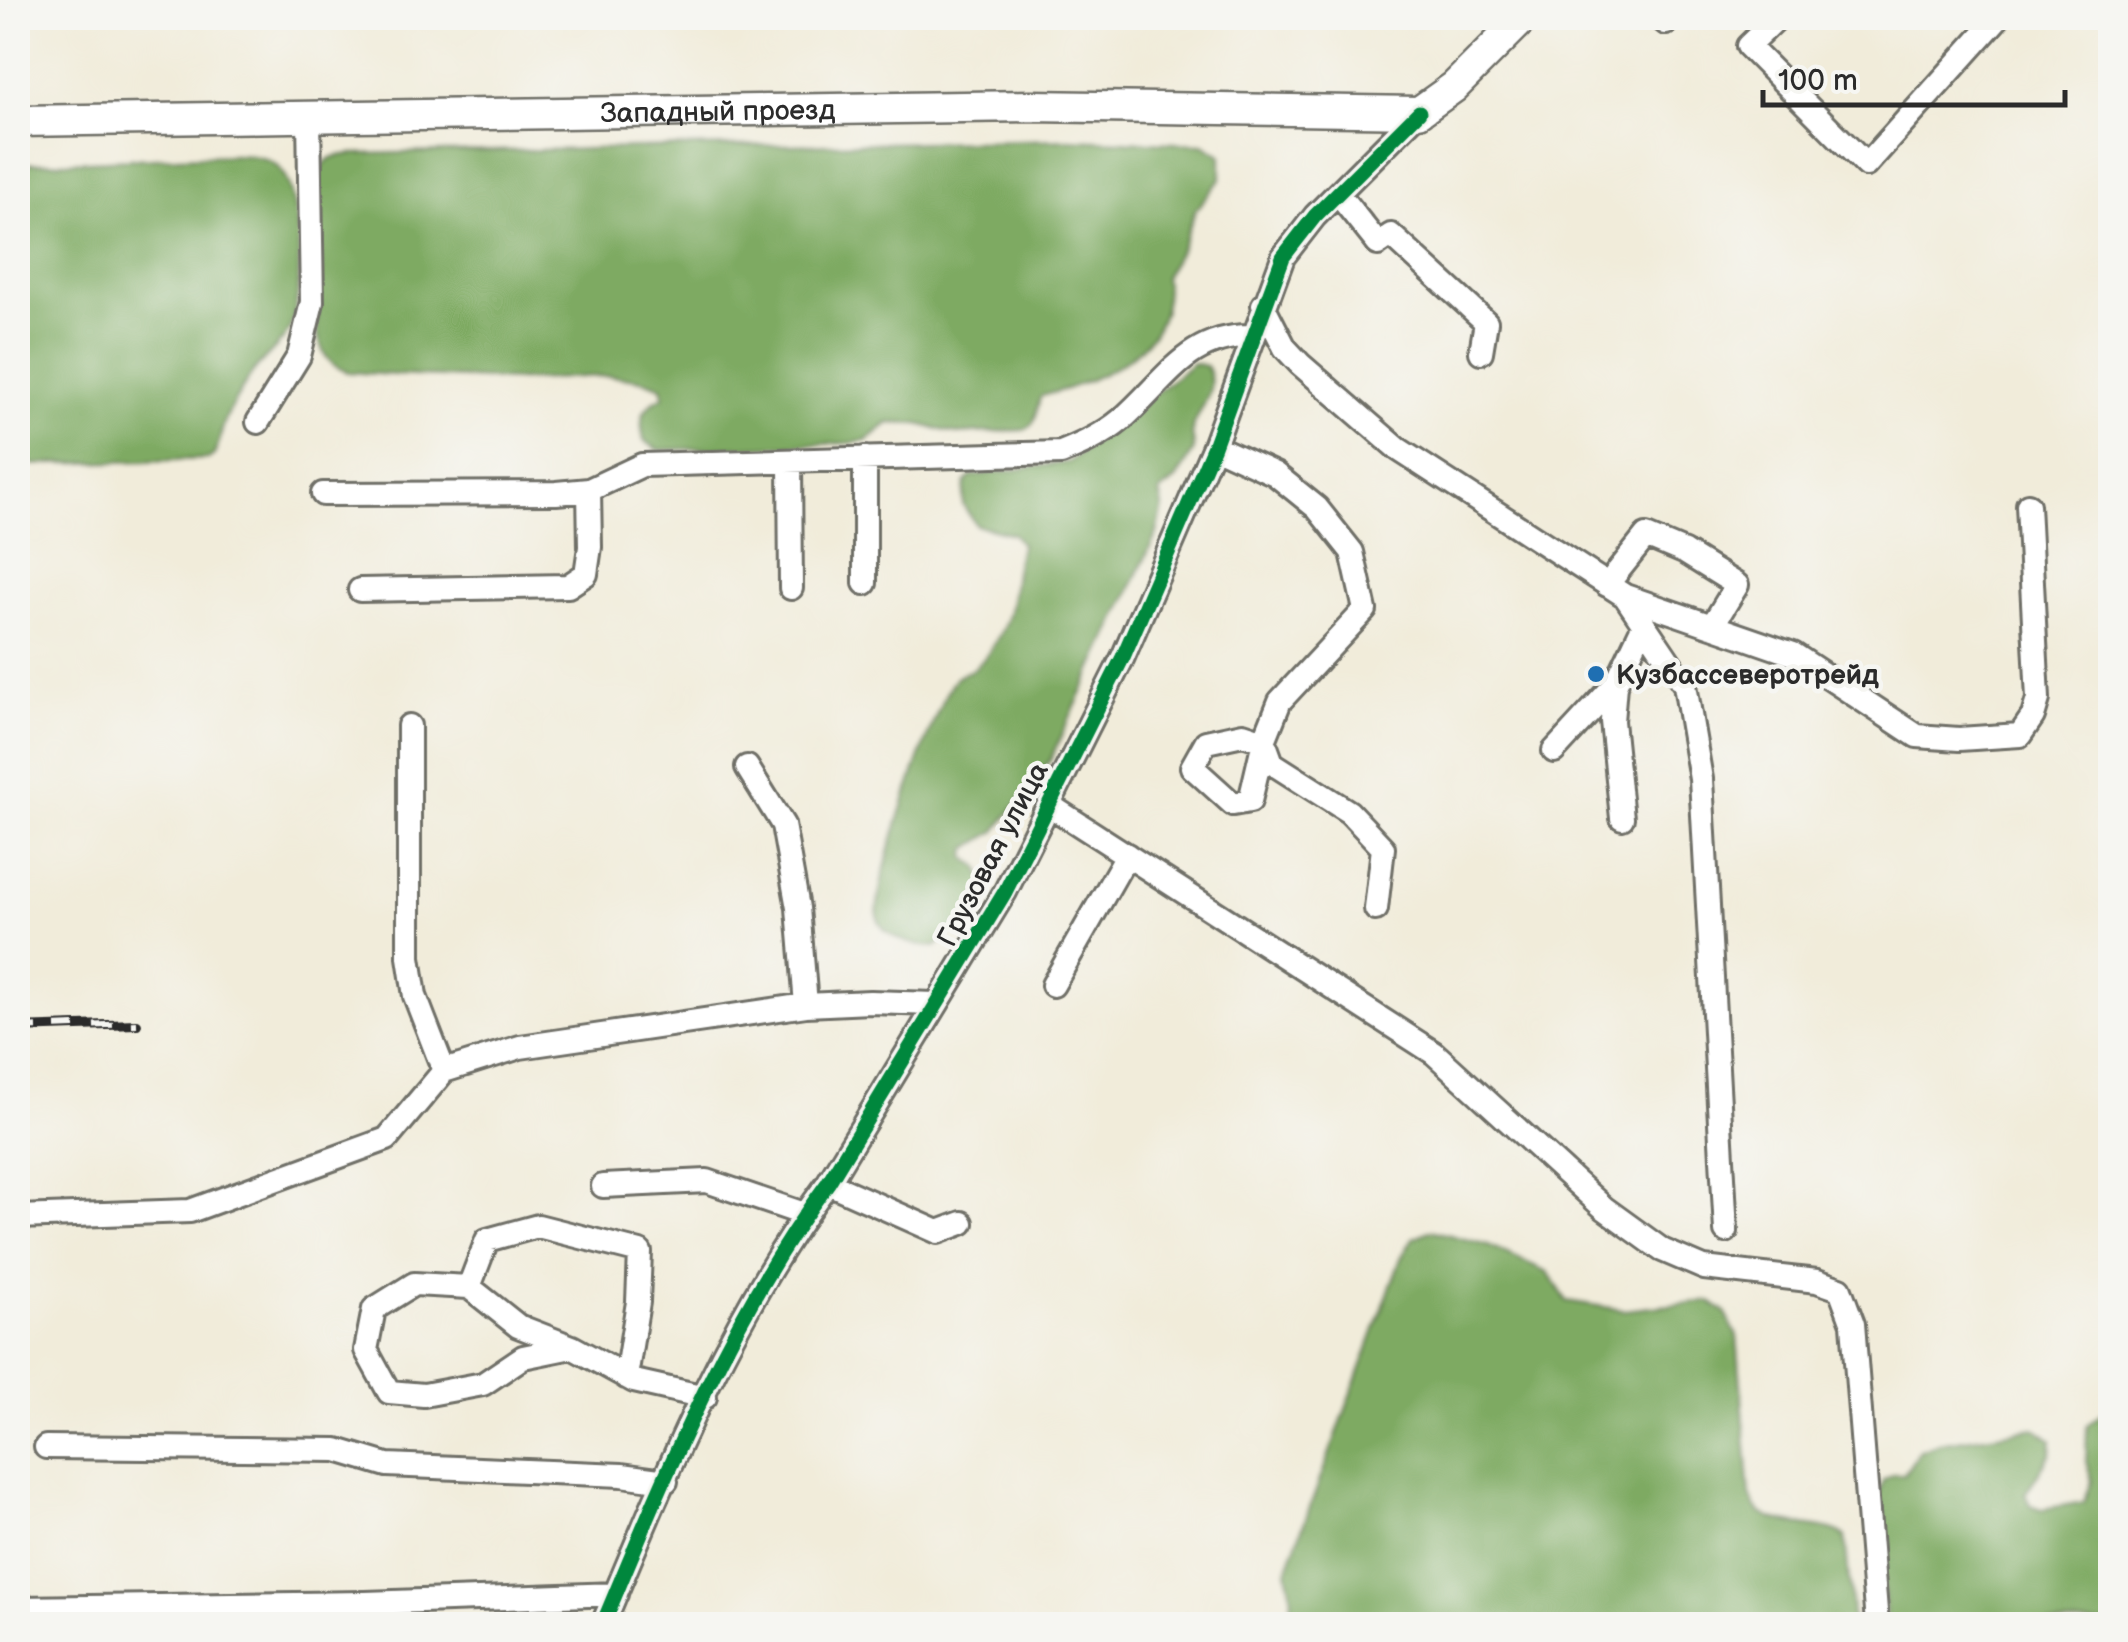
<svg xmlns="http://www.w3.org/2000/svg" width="2128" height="1642" viewBox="0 0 2128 1642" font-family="'Balsamiq Sans',sans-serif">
  <rect width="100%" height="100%" fill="#f6f6f2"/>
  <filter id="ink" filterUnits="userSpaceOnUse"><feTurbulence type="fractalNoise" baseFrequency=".01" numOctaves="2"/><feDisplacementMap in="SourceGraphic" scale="20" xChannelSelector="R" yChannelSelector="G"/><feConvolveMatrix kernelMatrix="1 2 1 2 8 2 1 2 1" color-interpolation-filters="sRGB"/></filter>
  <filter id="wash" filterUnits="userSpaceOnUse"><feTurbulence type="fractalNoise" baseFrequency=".0048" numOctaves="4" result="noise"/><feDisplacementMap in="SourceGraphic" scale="40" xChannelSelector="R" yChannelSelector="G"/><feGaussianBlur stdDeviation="2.25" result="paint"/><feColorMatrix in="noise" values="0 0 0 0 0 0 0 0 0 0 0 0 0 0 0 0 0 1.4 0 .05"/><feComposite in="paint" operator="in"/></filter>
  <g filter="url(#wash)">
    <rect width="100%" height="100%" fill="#f1ecda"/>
    <path fill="#7eaa62" stroke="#546a46" stroke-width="2.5" d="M1068,139L1203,144L1221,155V179L1196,209L1181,248L1164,277C1179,347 1098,382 1041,396C1035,409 1039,426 1023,430L957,434L918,424L889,423L866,441L850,443L658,450L644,440C638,417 643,406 664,396L662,387C619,367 564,381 518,380C462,378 404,376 348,372C327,365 321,352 317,330L320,174C324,156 335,156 351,154Z
      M201,156C222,156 259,150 277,166C303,190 305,300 289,330C279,349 260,360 249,378C241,390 232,405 226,418C221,430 220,443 214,455L208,459L18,465V164Z
      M1193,363L1206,366C1219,388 1201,406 1193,427C1190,435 1195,441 1194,450L1176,480L1160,492L1163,507L1157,533L1050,760L996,831L967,849L966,858L979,866L984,882L970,911L936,947C918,947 883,939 878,918C871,888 933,707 954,680C959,674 967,673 973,669C986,660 997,640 1004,626C1015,601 1012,570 1021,544L1013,534L976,525L963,505L965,483L971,476L1069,462Z
      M1431,1230L1488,1245L1548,1272L1567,1301L1624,1310L1709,1301L1725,1312L1737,1336L1750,1495C1752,1500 1754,1506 1758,1510C1777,1529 1821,1521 1845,1536L1853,1624H1285C1296,1604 1291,1591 1287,1570L1401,1258L1413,1238Z
      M2103,1412H2110V1624H1886L1877,1499L1883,1480L1894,1474H1904L1920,1450L1939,1443L2035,1428L2052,1440L2051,1453L2025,1494L2030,1505L2042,1509L2084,1502L2092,1481L2086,1462L2087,1425Z"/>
  </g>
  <g filter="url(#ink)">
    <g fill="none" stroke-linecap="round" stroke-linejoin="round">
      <g stroke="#706f68" stroke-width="28">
        <path id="minor" d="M1660,18L1666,23
          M1777,18L1748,46L1866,165L1998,18
          M1338,194L1378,244L1391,235L1486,322L1481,352
          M1263,305L1285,348L1300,364L1398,449L1625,596L1793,654L1917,736L1959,739L2020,735L2033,716L2038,699L2028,505
          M258,422L299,356L312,302L309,117
          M1214,446L1275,474L1317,508L1352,552L1365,610L1280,701L1264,741L1272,763L1349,812L1383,848L1376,909
          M865,458V583
          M790,461L791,588
          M323,494L556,493L589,490L642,465L1061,453C1083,444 1103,435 1121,420C1166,381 1188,334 1253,336
          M1607,585L1646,536L1684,552L1737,585L1712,626
          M360,590L568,586L586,574L590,547L589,490
          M1625,596L1685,685L1701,779L1726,1231
          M409,726V957L415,996L444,1071
          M1243,734L1264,741L1250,801L1233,804L1192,767L1206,742Z
          M1554,751L1615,685
          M747,767L783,825L798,908L806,1005
          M1049,805L1434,1053L1604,1208L1662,1250L1704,1268L1817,1281L1840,1289L1853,1324L1877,1624
          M1622,818L1612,721L1615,685L1644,624
          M1053,985L1127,855
          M828,1183L938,1232L962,1223
          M603,1186L707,1181L804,1214
          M18,1217L190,1211L387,1139L444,1071L520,1047L806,1005L870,1002L936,1004
          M469,1287L487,1240L538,1226L640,1252L638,1302L626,1377
          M572,1347L523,1357L483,1384L424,1395L389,1392L366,1350L374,1309L414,1284L469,1287L518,1326L572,1347L634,1381L705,1397
          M46,1447L337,1450L387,1465L622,1475L666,1481
          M18,1608L365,1603L616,1594
          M603,1624C665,1475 731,1313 828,1183L1005,892L1123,657L1214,446L1283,257L1315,216L1419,112"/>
      </g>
      <g stroke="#706f68" stroke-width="35">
        <g id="major">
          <path id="s1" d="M18,121L1032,106L1419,112L1454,87L1523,18"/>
        </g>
      </g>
      <use href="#minor" stroke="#fff" stroke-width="22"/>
      <use href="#major" stroke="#fff" stroke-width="30"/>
      <g stroke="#2b2b2b" stroke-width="10">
        <path id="rail" d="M18,1028L137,1024"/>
      </g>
      <use href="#rail" stroke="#f6f6f2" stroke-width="6" stroke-dasharray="19" stroke-linecap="butt"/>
      <g stroke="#f6f6f2" stroke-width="21">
        <path id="cycleway" d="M603,1624C665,1475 731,1313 828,1183L1005,892L1123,657L1214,446L1283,257L1315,216L1419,112"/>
      </g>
      <use href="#cycleway" stroke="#00873e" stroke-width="15"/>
    </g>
  </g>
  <circle fill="#1f6fb2" stroke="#f6f6f2" stroke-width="4" cx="1596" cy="674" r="10"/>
  <g text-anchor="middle" stroke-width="9" stroke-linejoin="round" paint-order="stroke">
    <g font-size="28" fill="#2b2b2b" stroke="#f6f6f2">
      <text dy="10" stroke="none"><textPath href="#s1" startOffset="700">Западный проезд</textPath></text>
      <text transform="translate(992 854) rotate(-62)" y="10">Грузовая улица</text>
    </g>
    <g font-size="28" font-weight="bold" fill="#2b2b2b" stroke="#f6f6f2" text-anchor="start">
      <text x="1616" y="684">Кузбассеверотрейд</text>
    </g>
  </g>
  <rect width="2128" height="1642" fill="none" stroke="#f6f6f2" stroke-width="60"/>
  <path d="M1763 90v15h302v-15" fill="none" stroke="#2b2b2b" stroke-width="5"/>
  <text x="1778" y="90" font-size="30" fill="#2b2b2b" stroke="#f6f6f2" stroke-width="8" paint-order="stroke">100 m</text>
</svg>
